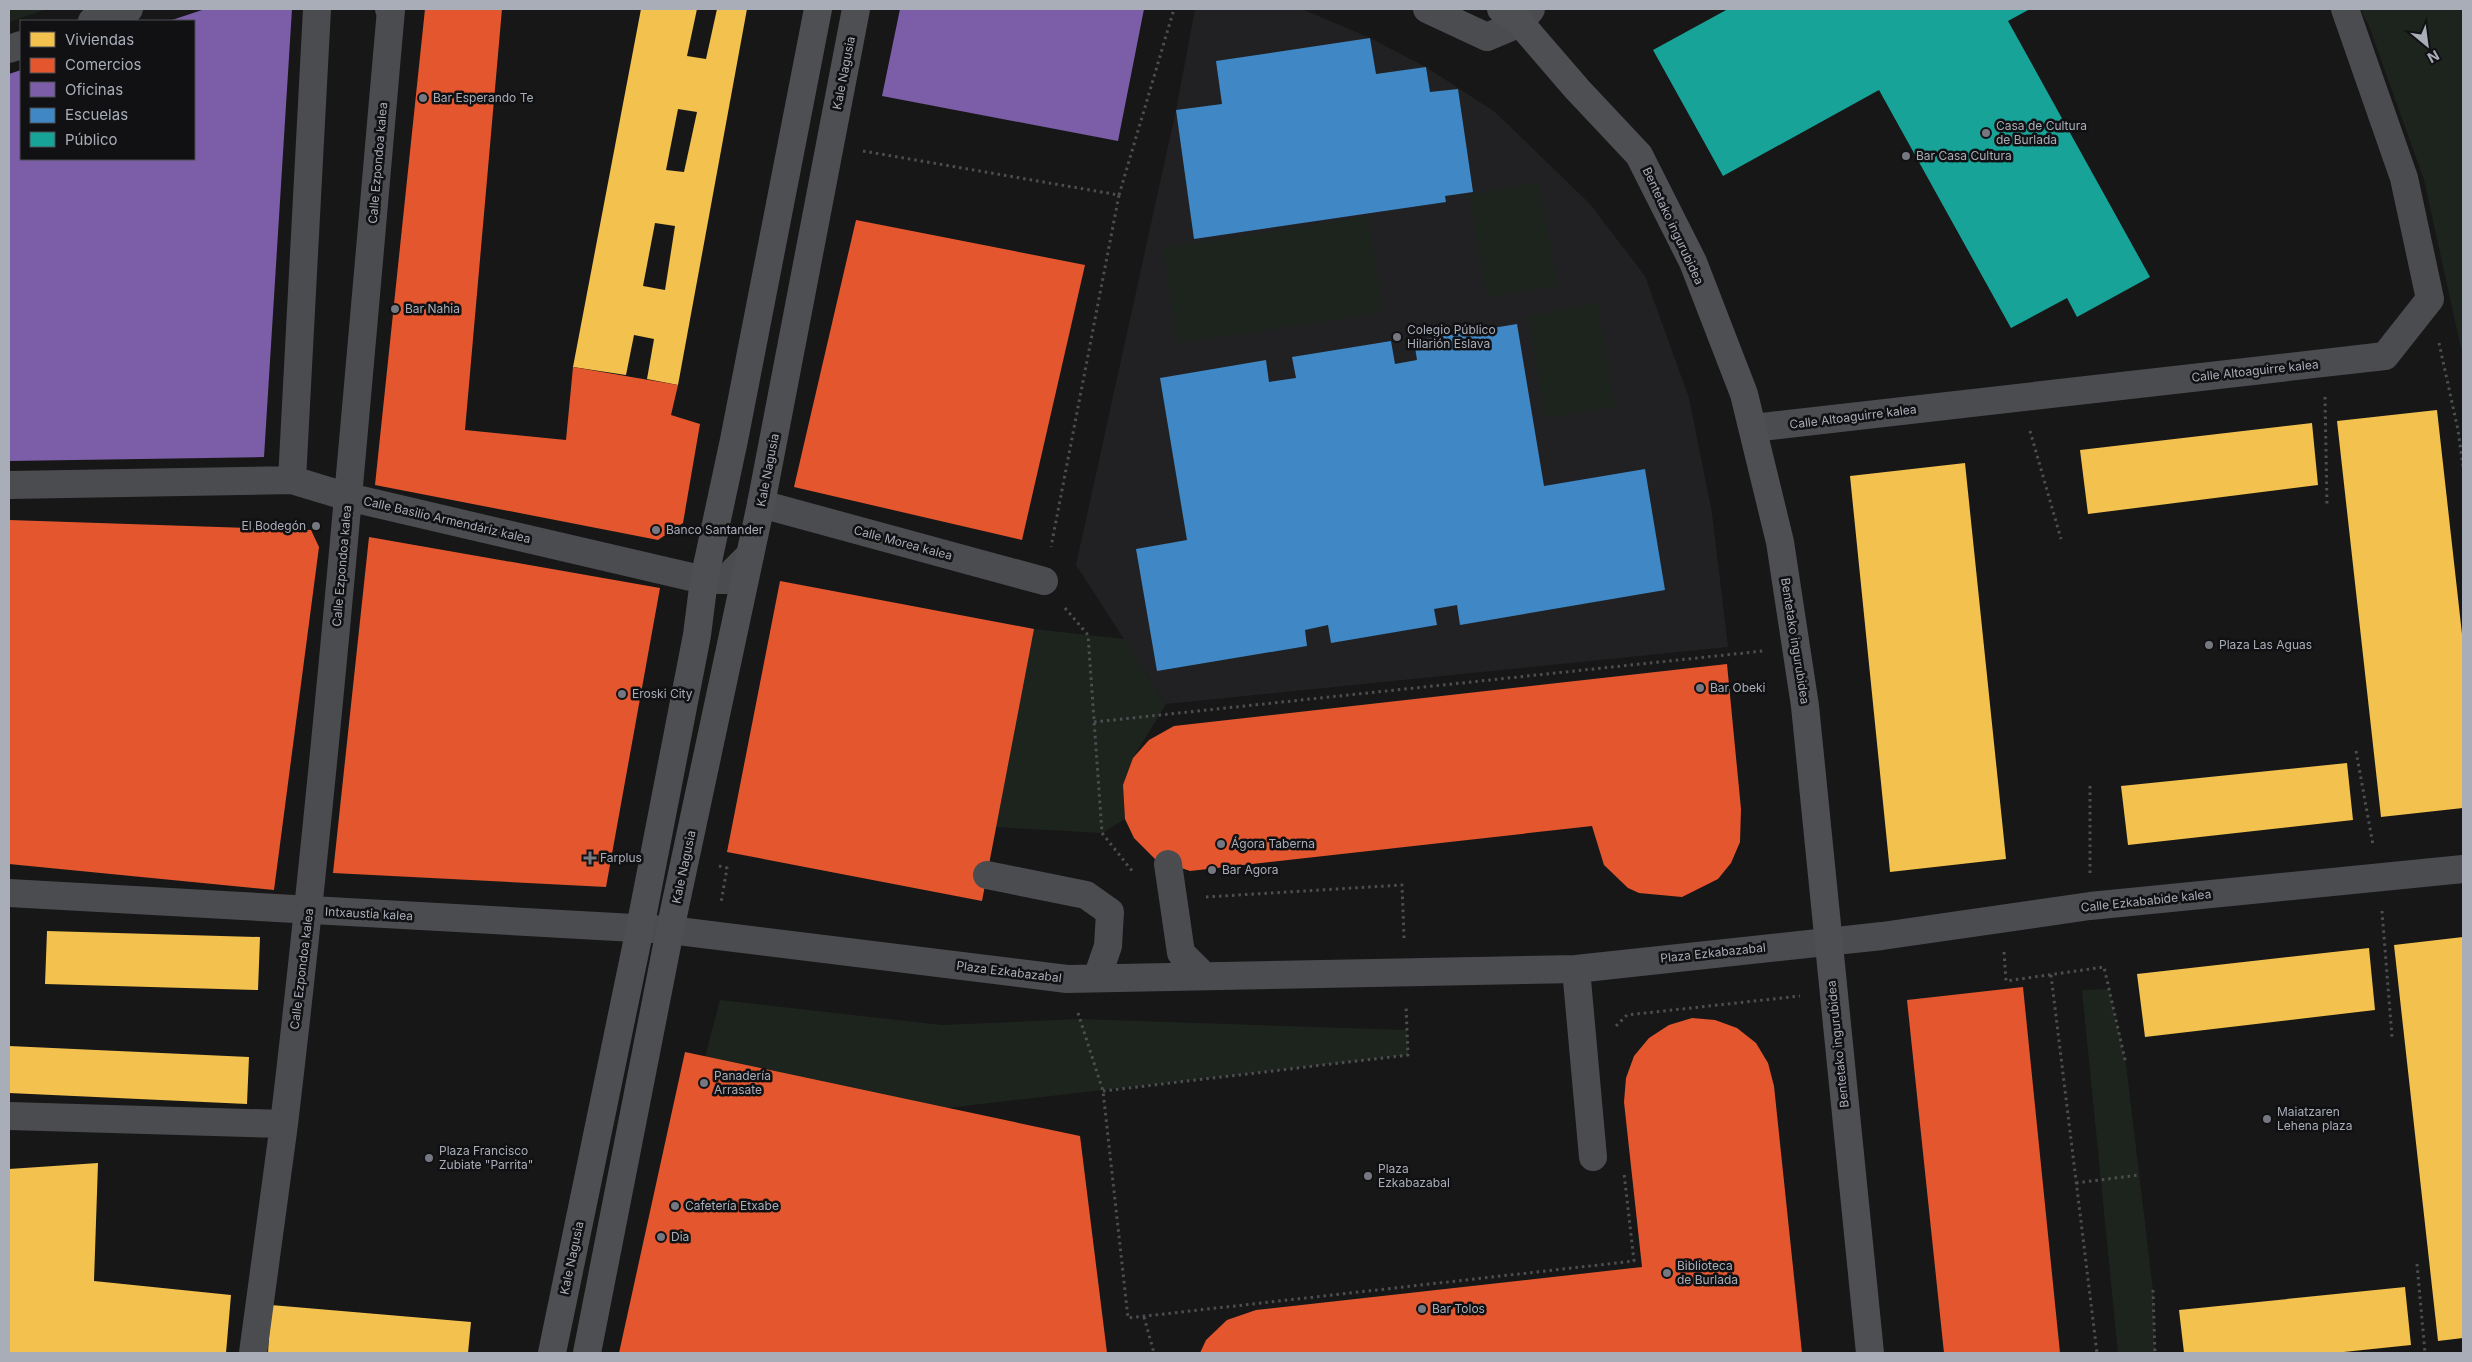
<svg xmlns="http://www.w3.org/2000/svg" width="2472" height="1362" viewBox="0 0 2472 1362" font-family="Inter,sans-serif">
  <rect width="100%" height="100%" fill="#171717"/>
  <path fill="#212123" d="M1195,9H1302L1370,38L1426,67L1495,112L1590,204L1645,276L1689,398L1712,513L1728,647L1166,704L1076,565L1176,110Z"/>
  <path fill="#1d241e" d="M9,9H47L9,22Z
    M2360,9H2463V357L2424,180L2369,26Z
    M1539,182L1557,285L1487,298L1469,195Z
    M1368,216L1383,312L1177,344L1163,248Z
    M1597,303L1615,406L1545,419L1528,316Z
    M1034,629L1124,639L1166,704L1133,758L1123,785L1125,819L1102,833L996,827Z
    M2109,989L2126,1064L2153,1290L2155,1353H2118L2082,990Z
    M720,1000L942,1025L1080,1019L1407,1030L1408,1055L947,1108L705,1057Z"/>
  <path fill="#f2c14e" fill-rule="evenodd" d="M641,9H697L687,56L706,59L717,9H747L678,385L647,379L654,339L634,335L626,375L573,367ZM678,109L697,112L684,172L666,170ZM655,223L675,226L665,290L643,286Z
    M2437,410L2463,643V808L2381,817L2337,421Z
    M2312,423L2318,485L2088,514L2080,450Z
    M1965,463L2006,859L1890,872L1850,476Z
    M2347,763L2353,820L2128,845L2121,786Z
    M47,931L260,937L258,990L45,984Z
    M2463,937V1338L2438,1341L2394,945Z
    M2369,948L2375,1010L2145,1037L2137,974Z
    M9,1046L249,1057L247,1104L9,1093Z
    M98,1163L94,1281L231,1295L226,1353H9V1169Z
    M2405,1287L2411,1345L2334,1353H2184L2179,1310Z
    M271,1305L471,1322L468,1353H268Z"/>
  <path fill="#e4572e" d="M425,9H502L465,430L566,440L573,367L678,385L671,415L700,424L683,523L658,540L375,485Z
    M856,220L1085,265L1022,540L794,487Z
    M9,520L311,530L319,547L274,890L9,864Z
    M369,537L660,588L606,887L333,873Z
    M780,581L1034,629L982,901L727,852Z
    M1727,664L1741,809L1740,842L1731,863L1718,879L1682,897L1639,893L1628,888L1604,865L1592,826L1190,871L1155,859L1134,838L1125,819L1123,785L1133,758L1149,740L1174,726Z
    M2023,987L2060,1353H1944L1907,1000Z
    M1692,1018L1715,1020L1737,1028L1756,1043L1768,1063L1774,1086L1802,1353H1200L1206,1340L1227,1320L1256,1310L1642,1267L1624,1102L1626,1078L1634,1056L1649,1038L1669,1025Z
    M685,1052L1080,1136L1107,1353H619Z"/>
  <path fill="#7b5ea7" d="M205,9H292L264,457L9,461V74L21,70V159H194V21H169Z
    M900,9H1144L1118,141L882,96Z"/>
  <path fill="#3f88c5" d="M1370,38L1376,74L1426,67L1430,92L1458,89L1473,192L1445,196L1446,202L1194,239L1176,110L1222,104L1216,61Z
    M1517,324L1544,486L1645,469L1665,590L1460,625L1457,605L1434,609L1437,625L1331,643L1328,625L1305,630L1307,646L1157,671L1136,549L1187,540L1160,378L1266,360L1269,382L1296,378L1292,357L1391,341L1395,364L1417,360L1414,341Z"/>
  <path fill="#17a398" d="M1728,9H2030L2008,21L2150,277L2077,317L2067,298L2011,328L1879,90L1723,176L1653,50Z"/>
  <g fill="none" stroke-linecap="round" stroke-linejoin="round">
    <path stroke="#4d4e52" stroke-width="3" stroke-dasharray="2.5 4" stroke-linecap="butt" d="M863,151L1119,195L1051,547
      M1119,195L1174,9
      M2439,343L2458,430L2463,466
      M2325,397L2327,506
      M2030,431L2061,539
      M1065,608L1088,635L1102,833L1133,872
      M1094,722L1763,651
      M2356,751L2373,845
      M719,866L727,868L721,903
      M2090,873V784
      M1206,897L1402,885L1404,938
      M2382,911L2392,1037
      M2004,952L2006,981L2104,967L2126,1064
      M2051,975L2097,1353
      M1078,1013L1103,1091L1128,1318L1634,1261L1624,1173
      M1616,1026L1627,1015L1800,996
      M1103,1091L1408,1055L1406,1006
      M2076,1183L2139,1175
      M2417,1264L2425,1353
      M2153,1290L2155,1353
      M1144,1317L1154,1353"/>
    <path stroke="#4b4c50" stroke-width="28" d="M1427,9L1487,37L1520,23L1531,9
      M92,21L129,9
      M9,49L21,45
      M1753,428L2385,356L2430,299L2404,178L2345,9
      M292,480L317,9
      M9,485L292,480L348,497L704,580H725L750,555
      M761,504L1044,581
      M1168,864L1181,953L1204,976
      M987,875L1086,895L1110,912L1108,946L1097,978
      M9,893L670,930L1067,979L1576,969L1882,936L2090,906L2463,869
      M1576,969L1593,1157
      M9,1116L284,1124C328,753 358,382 391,10L389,9
      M253,1353L284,1124"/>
    <path stroke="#4d4f52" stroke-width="28" d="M1501,9L1520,23L1577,89L1639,155L1693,262L1744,394L1780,542L1805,706L1870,1353
      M552,1353L640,928L697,635L704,580L734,440L818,9
      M587,1353L670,930L761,504L856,9"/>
  </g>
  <g fill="#757880" stroke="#111113" stroke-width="2">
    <circle cx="423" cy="98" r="5"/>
    <circle cx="1986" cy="133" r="5"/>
    <circle cx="1906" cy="156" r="5"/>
    <circle cx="395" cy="309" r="5"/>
    <circle cx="1397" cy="337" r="5"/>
    <circle cx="316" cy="526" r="5"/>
    <circle cx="656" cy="530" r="5"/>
    <circle cx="2209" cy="645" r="5"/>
    <circle cx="1700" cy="688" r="5"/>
    <circle cx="622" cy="694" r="5"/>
    <circle cx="1221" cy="844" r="5"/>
    <path d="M587.5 850.5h5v5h5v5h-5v5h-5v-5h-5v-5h5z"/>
    <circle cx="1212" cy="870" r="5"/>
    <circle cx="704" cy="1083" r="5"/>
    <circle cx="2267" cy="1119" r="5"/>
    <circle cx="429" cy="1158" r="5"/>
    <circle cx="1368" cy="1176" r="5"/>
    <circle cx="675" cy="1206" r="5"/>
    <circle cx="661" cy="1237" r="5"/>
    <circle cx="1667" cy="1273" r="5"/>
    <circle cx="1422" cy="1309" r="5"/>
  </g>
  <g text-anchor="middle" stroke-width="5" stroke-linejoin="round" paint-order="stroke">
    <g font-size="12" fill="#a8adb8" stroke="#111113">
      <text transform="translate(844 73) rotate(-79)" y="4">Kale Nagusia</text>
      <text transform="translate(378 163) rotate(-85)" y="4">Calle Ezpondoa kalea</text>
      <text transform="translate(1673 226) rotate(65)" y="4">Bentetako ingurubidea</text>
      <text transform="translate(2255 371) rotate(-6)" y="4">Calle Altoaguirre kalea</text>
      <text transform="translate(1853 417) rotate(-7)" y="4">Calle Altoaguirre kalea</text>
      <text transform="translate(768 470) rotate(-79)" y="4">Kale Nagusia</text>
      <text transform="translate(447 520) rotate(13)" y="4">Calle Basilio Armendáriz kalea</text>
      <text transform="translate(903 543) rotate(15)" y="4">Calle Morea kalea</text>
      <text transform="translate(342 566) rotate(-85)" y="4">Calle Ezpondoa kalea</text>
      <text transform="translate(1795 641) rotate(81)" y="4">Bentetako ingurubidea</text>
      <text transform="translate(684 867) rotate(-78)" y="4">Kale Nagusia</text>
      <text transform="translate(2146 901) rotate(-6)" y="4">Calle Ezkababide kalea</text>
      <text transform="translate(369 914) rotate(3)" y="4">Intxaustia kalea</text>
      <text transform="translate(1713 953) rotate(-6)" y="4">Plaza Ezkabazabal</text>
      <text transform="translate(302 969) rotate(-83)" y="4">Calle Ezpondoa kalea</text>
      <text transform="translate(1009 972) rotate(7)" y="4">Plaza Ezkabazabal</text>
      <text transform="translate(1838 1044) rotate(-96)" y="4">Bentetako ingurubidea</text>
      <text transform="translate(572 1258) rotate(-78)" y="4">Kale Nagusia</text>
    </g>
    <g font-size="12" fill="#a8adb8" stroke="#111113" text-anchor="start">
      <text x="433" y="102">Bar Esperando Te</text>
      <text x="1996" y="130">Casa de Cultura<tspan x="1996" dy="14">de Burlada</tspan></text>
      <text x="1916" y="160">Bar Casa Cultura</text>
      <text x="405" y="313">Bar Nahia</text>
      <text x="1407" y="334">Colegio Público<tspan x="1407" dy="14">Hilarión Eslava</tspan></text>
      <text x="306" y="530" text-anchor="end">El Bodegón</text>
      <text x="666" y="534">Banco Santander</text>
      <text x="2219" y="649">Plaza Las Aguas</text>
      <text x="1710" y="692">Bar Obeki</text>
      <text x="632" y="698">Eroski City</text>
      <text x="1231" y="848">Ágora Taberna</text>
      <text x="600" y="862">Farplus</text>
      <text x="1222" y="874">Bar Agora</text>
      <text x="714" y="1080">Panadería<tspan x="714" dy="14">Arrasate</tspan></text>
      <text x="2277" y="1116">Maiatzaren<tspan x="2277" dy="14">Lehena plaza</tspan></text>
      <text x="439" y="1155">Plaza Francisco<tspan x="439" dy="14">Zubiate "Parrita"</tspan></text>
      <text x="1378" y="1173">Plaza<tspan x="1378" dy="14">Ezkabazabal</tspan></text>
      <text x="685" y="1210">Cafetería Etxabe</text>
      <text x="671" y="1241">Dia</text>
      <text x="1677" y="1270">Biblioteca<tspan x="1677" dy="14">de Burlada</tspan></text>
      <text x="1432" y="1313">Bar Tolos</text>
    </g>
  </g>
  <rect width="2472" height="1362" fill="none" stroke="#a8adb8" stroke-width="20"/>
  <rect x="20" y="20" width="175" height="140" fill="#111113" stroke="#4d4f55"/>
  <rect x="30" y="32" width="25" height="15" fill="#f2c14e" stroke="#4d4f55"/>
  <text x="65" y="45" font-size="15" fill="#a8adb8">Viviendas</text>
  <rect x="30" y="58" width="25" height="15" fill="#e4572e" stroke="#4d4f55"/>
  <text x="65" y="70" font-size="15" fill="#a8adb8">Comercios</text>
  <rect x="30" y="82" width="25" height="15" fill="#7b5ea7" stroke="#4d4f55"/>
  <text x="65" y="95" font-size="15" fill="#a8adb8">Oficinas</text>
  <rect x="30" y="108" width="25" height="15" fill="#3f88c5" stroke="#4d4f55"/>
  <text x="65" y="120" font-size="15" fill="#a8adb8">Escuelas</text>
  <rect x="30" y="132" width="25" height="15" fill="#17a398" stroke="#4d4f55"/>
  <text x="65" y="145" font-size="15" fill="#a8adb8">Público</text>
  <g transform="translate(2427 45) rotate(151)" stroke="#111113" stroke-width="4" paint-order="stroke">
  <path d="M0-4L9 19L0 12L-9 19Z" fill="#a8adb8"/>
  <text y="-8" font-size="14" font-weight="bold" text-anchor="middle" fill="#a8adb8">N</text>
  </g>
</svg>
